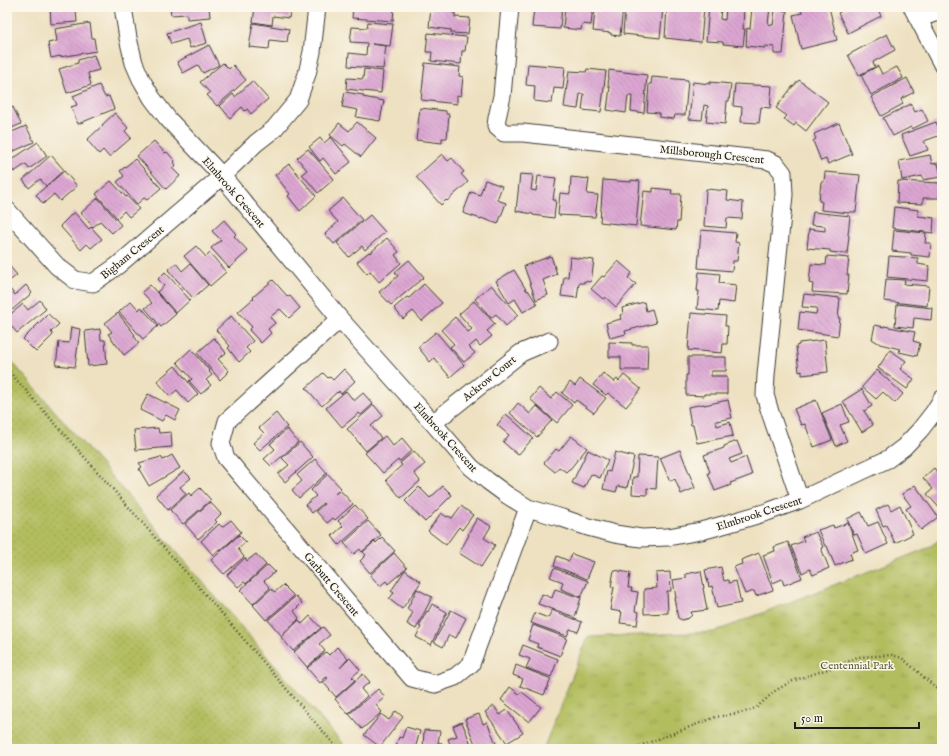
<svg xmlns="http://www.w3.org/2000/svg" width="949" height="756" viewBox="0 0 949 756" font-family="'IM FELL English',serif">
  <defs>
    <pattern id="grass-dots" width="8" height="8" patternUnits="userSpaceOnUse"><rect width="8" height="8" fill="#b2bd5f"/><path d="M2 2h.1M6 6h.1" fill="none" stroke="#98a252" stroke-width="1.8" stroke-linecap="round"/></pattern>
    <pattern id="park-tufts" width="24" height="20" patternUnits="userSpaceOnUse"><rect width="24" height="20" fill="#b2bd5f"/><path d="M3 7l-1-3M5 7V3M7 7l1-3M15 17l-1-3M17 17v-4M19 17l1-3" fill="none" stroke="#98a252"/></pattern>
    <pattern id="building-back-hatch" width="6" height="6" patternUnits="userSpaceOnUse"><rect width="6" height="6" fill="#dca6d2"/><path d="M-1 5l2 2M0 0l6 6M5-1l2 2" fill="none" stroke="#bc8eb4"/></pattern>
  </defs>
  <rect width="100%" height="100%" fill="#fbf7ec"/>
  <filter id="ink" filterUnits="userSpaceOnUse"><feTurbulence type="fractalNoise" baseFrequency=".025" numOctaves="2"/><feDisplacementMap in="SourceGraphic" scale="8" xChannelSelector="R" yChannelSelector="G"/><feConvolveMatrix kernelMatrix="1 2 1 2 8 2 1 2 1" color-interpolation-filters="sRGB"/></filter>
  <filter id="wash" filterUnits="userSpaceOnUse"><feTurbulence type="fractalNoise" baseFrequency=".012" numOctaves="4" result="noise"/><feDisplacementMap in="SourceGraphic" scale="16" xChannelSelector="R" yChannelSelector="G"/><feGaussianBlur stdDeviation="0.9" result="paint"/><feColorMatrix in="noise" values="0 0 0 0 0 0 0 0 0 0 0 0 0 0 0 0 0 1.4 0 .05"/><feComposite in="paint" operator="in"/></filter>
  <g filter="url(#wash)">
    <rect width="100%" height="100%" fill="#eee1c1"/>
    <path fill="url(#grass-dots)" stroke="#676c3e" d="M7,356L347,749H11L7,744Z"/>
    <path fill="url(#park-tufts)" stroke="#676c3e" d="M942,538V749H539L544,747L588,637L714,632L928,548Z"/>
    <g id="blocks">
      <path fill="url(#building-back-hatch)" d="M50,7H89V9L76,10L77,22L51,24Z
        M170,7H209L210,17L187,19V14L171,15Z
        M255,7H291L289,18L273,16L272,25L253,22Z
        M353,7H394L393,21L352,18Z
        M431,7H454L453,13H455V17L470,18L468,34L451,33V30L429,27Z
        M534,7L549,8V7H562L560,29L532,27Z
        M565,7H593L591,25L582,24L581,30L563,28Z
        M594,7H623L620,36L611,35V33L593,31L595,10H594Z
        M625,7H663L660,38L623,34Z
        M667,7H704L701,42L665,38Z
        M709,7H721L720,19L725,20L726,7H744L743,29H745L743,46L723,44V42L706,41Z
        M752,7H770L768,24L773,25L775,10L787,11L783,54H774V47L765,46V48L746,46L747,28L750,29Z
        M807,7H819V8L829,7L837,40L801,49L793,15L802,13L801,9Z
        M846,7H877L881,16L848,33L838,13L847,8Z
        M201,22L207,43L190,48L187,39L171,44L167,33Z
        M368,22L393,24L390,46L372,44L386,46L383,69L348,66L349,53L366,55L367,43L350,42L352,27L367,28Z
        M90,23L92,38H94L96,51L60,57V56L51,58L48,43L57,41L55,29Z
        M253,23L289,29L287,42L270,40L269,49L249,47Z
        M428,33L467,37L465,51H462L461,64L431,61L432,52H426Z
        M887,34L895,50L873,62L875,67L859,75L848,55Z
        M209,45L219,65L203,73L198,65L183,73L177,62Z
        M94,55L99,70L88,73L91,85L67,93L59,69L78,63V60Z
        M223,63L229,69L233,65L246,80L217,106L207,95L210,93L200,82Z
        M425,63L460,67L459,76L463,77L461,96L457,95V104L421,100Z
        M528,64L565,67L563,89L554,88L552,103L534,101L535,86L526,85Z
        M878,66L882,74L897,67L903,78L871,95L861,75Z
        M364,69L383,71L381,93L346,89L347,78L363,79Z
        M587,69L606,71L601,112L582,110L584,94H580L578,109L564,107L569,71L586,72Z
        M609,70L647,75L644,113L631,111L632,96H628L626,113L607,110L610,87H608Z
        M652,77L688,80L685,115H675L674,119L659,117V113L647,112L649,84H651Z
        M907,78L914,92L901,99L903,104L881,116L871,97Z
        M799,80L828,102L806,131L796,123L794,126L784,119L787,116L776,108L793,86H794Z
        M252,81L268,99L251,114L247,109L245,111L242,107L230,118L220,106L233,94L235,97Z
        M693,82L710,84V82L731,84L729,101H727L725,124L706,122L708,106L704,105L702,120L689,119Z
        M735,84L772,86L770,108L761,107L759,123L741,122L742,107L733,106Z
        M99,85L105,97L109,96L114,109L78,124L71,107L77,105L73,96Z
        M345,92L363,95V97L384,101L380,121L356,117L358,110L342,107Z
        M911,104L915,112L922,109L928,121L912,129L911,127L893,136L883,118Z
        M13,107L21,124L7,130V110Z
        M420,108L446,111V114H449L447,138H442V143L416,140Z
        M115,113L128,128L125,131L131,138L109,157L103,150L99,154L87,140L103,125H102Z
        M357,122L376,138L361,157L345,144L343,146L330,135L339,123L349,131Z
        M936,122L941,135L924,141L928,150L910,156L901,135Z
        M839,123L852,154L828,164L826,159L821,161L813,141L816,139L814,134Z
        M26,126L34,142L12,152L8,144L7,145V134Z
        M331,137L351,162L336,174L323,158L320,161L309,147L320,138L324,143Z
        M154,141L165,153L167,152L175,161L174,163L176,165L172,168L180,176L166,189L137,156Z
        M38,142L47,156L29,169L26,164L14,172L8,162Z
        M308,149L334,179L318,193L302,174L307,170L297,158Z
        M442,154L448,161L452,158L464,172L461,174L468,182L447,201L446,200L441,205L416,177Z
        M51,155L64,170L46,186L40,179L29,188L23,180Z
        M930,155L932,164L938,163L941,177L923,180L922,176L902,180L899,161Z
        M135,159L161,188L147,200L144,198L137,204L117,182L124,176L120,171Z
        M289,164L316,196L300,211L288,196L290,194L275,175Z
        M64,171L77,186L60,201L54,194L43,204L36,195Z
        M825,172L860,175L856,212H849V213L821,210L822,202L819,201L821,182H824Z
        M520,174L533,175L531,190L536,191L538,176L556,178L553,200H556L554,218L533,215V214L516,211Z
        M571,177L589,179L587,194L598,195L595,217L558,215L560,193L570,194Z
        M485,180L502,186L497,200L506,203L498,224L481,218V219L463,213L471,192L480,195Z
        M603,180L631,182V180L640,181L636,226L600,222Z
        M111,181L126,197L127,196L139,209L129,217L124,211L117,218L96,194Z
        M898,181L940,183L939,198H923V204L897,203Z
        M653,188L672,190L671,194H681L679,222H677L676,230L640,226L644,191L653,192Z
        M706,189L728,191L727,200L743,202L742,219L727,218L726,228L704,226Z
        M98,198L121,225L112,233L100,221L93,227L81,213Z
        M343,198L362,220L334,244L325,234L338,222L328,211Z
        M894,207L919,210L918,216L934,218L933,233L892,228Z
        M74,212L89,229L91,227L102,239L91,248L87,244L81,250L60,226Z
        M813,212L850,216L848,235L849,236L847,254L830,252V250L807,248L809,229L825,231V226L811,225Z
        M370,215L385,232L365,250L362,246L349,257L337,243Z
        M224,220L236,234L234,236L248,251L229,268L211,248L221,240L212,231Z
        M701,230L736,233L735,242L739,243L737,261H733L732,271L698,268Z
        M894,230L926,233L925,243H931L930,257L911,255V253L892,251Z
        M387,238L399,252L395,255L401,263L379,282L370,271L367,274L357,262L369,252L370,253Z
        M196,246L206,257L210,253L226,272L210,286L184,256Z
        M551,256L557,274L543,280L548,295L536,300L524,266Z
        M827,256L849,258L847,275H849L847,294L812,292L813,284L809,283L811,264L826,265Z
        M889,256L918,258V264L929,266L928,281L887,277Z
        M570,257L594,260L591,282L584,281V283H579L577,298L561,296L564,277H568Z
        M409,260L424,277L391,305L379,292L398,276L395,272Z
        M618,261L632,273L628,278L636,284L616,307L605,297L603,299L591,289L602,276L604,277Z
        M7,263L17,275L7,283L10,285L7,288Z
        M176,263L182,271L190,264L208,285L193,298L168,270Z
        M514,270L527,291L528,290L537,304L523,312L515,299L509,303L496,281Z
        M165,272L190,300L176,313L157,292L164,286L158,279Z
        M699,272L720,274L719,283L736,285L734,303L719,301L718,311L697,309L699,291H697Z
        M886,279L905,280L904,284L929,286L927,306L884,301Z
        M273,280L288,297L290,296L300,308L289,318L280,309L270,317L275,323L268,329L271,333L261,343L249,330L252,327L238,312L254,298L253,297Z
        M424,284L442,303L422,321L413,311L403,319L394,308L407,297L409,298Z
        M26,285L32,293L7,314V290L9,288L15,295Z
        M150,285L176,314L161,327L145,308L152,303L142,292Z
        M491,285L518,315L506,326L496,314L491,318L475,299Z
        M804,294L840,298L838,318H840L838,336L798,330L800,312L816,314L817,308L802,307Z
        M40,300L46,309L17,333L7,321V317L23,304L28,310Z
        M131,301L139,310L141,307L158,326L143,339L119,312Z
        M474,301L495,324L487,331L492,336L480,346L476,341L469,347L475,353L464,362L450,347L454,344L441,330L455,317L468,332L472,329L459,314Z
        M644,302L646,311L652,309L656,323L625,331L626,334L610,338L606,323L621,319L620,315L623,314L622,308Z
        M897,304L932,308L931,320L914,318L913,328L895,326Z
        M118,313L135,335L134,336L139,343L124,355L108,334L112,332L105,323Z
        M691,313L726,316L725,326H728L727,344H723L722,353L688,350Z
        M48,314L59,324L51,332L53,335L36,352L23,339Z
        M231,316L253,341L246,348L250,352L239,362L228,348L230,346L216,330Z
        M875,325L884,327V326L915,332L913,341L920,343L917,356L899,352L900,349L880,344L872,339Z
        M71,327L80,329L75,367L56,365L59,342L69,343Z
        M100,329L101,340H105L107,364L88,366L85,331Z
        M436,332L464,365L450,377L434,358L430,362L418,347Z
        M214,338L226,353L218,359L229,371L220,380L197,353Z
        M825,340L828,372L802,375V371L799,372L796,346L799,345V343Z
        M609,342L632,343V345H648L647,370H621V357H609Z
        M191,349L210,371L209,372L212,375L206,380L211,385L201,394L189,381L192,379L177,362Z
        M890,350L906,361L900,369L914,379L907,389L878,368Z
        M688,357H726V371H711V376H727V394H704V396L686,395V375H688Z
        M175,366L198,394L188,403L177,390L170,396L157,381Z
        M344,369L355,381L341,394L339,391L338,393L337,392L322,406L306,388L323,373L328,378L330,377L333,380Z
        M877,370L903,394L895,403L883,392L876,399L862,387Z
        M603,373L614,382L617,379L619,381L624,375L641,389L626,407L608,393L606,395L593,385Z
        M580,379L606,398L594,413L576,400L574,403L562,393L570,382L575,386Z
        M539,388L551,399L557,392L572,405L557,423L530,399Z
        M862,389L872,406L864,411L873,425L862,432L854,419L843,401Z
        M346,391L354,401L363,393L373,404L361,415L359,413L342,427L326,408Z
        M148,394L180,410L175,420L166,415L162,421L140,410Z
        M728,400L732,418L716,421L717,426L730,422L733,436L697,443L693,425H691L688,407L704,404V405Z
        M816,400L832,440L814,447L805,424L801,425L794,409Z
        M518,403L530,414L537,406L552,420L537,437L510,413Z
        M842,404L849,422L840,425L847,441L836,446L822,413Z
        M374,405L383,416L371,426L381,438L366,451L347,429Z
        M276,413L287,427L260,450L253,443L264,433L259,428Z
        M506,414L533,438L518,455L503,442L509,435L497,425Z
        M158,428L159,433L171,432L172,447L136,450L134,430Z
        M287,429L298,442L271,466L264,459L275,449L270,444Z
        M385,436L393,446L402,438L412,450L400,461L398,460L383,473L365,453Z
        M571,436L587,448L570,469H569L566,472L559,467L555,472L544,463L556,449L559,451Z
        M737,441L742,454L729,459L731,463L746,457L752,475L730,483L731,485L715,491L708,473L710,472L704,455L724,448V446Z
        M300,442L313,457L285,482L278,474L289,465L282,458Z
        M588,450L608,460L600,478L591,474L584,488L572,483Z
        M680,450L695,488L681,494L675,479L670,481L660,458Z
        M414,451L425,464L414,473L420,481L401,498L386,480L402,465L400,463Z
        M615,452L634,457L627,488L618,486L616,492L603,489L607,471L610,472Z
        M172,455L180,468L149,486L139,469L142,467L139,463L161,457L163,460Z
        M638,456L658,457L656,489L647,488V495L632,494L633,477H637Z
        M315,459L327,473L299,498L292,490L302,481L297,475Z
        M934,468L942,478V511L927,494L933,489L923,478Z
        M184,471L191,478L180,487L186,494L168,510L156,495Z
        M328,474L341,488L335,494L340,490L353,504L335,520L333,518L327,523L316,511L324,504L323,503L312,513L305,505L316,496L311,490Z
        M915,485L938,517L921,530L906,509L911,506L902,494Z
        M443,486L452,495L425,522L405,501L419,487L430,498Z
        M200,488L211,500L183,524L170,510L189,493L191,496Z
        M210,502L221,514L215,520L217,522L198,539L185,524Z
        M888,504L891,510L900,505L913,534L895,543L886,525L883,526L876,510Z
        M355,505L368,519L339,545L332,536L343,526L338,521Z
        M461,506L473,515L462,530L459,527L446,545L428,531L441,513L447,517L448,516L452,518Z
        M861,512L868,526L878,522L888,544L866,554L857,534L854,535L847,519Z
        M477,518L491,526L484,538L495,545L481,567L459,553L469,535L468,534Z
        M231,520L241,532L220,551L219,550L213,555L201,541L219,524L222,527Z
        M368,521L381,535L362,552L360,549L354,554L344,543Z
        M848,523L858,550L850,553L852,559L835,566L827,546H825L818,530L833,525L834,528Z
        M816,532L823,547L821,548L829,568L813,575L810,569L802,573L791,546L804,541L802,537Z
        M239,535L246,542L238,549L244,557L224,574L211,560Z
        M382,537L395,551L370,573L360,561L366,555L363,552L375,541L376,543Z
        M788,542L802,578L784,585L782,579L773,583L763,555L775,551L774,547Z
        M394,553L407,568L388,584L386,581L380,586L370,575Z
        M759,553L773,590L756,596L754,591L745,594L734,567L742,564L741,560Z
        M256,554L266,565L246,584L244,582L238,587L227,575L245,558L247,561Z
        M572,554L594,562L587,579L554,566L557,556L569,561Z
        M268,565L275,572L264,581L270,588L253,604L240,590Z
        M721,567L724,581L728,580L729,583L736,581L741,603L717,608L712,586L709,587L705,570Z
        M554,568L588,581L581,597L561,589L563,582L550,577Z
        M405,570L421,582L402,609L389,599L394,593L391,591Z
        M614,570L630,573L628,588H632L631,591L638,592L635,611L639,612L637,625L620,623L622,612L610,610L614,587H611Z
        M701,571L704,588H703L707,610L691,612L692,615L689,618L682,620L678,618L674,598H676L673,580L686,578V574Z
        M670,572L671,591H667L668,613L644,614V589L657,588L656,573Z
        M283,585L294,596L266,620L253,605L271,589L275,592Z
        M417,589L432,597L416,629L407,624L413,612L407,609Z
        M555,589L581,598L575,617L538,604L542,594L552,598Z
        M296,596L302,603L294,611L299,618L298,619V620L281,635L268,620Z
        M432,604L447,612L431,645L416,637L421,627L419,626L427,611L428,612Z
        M451,610L466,618L456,638L449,635L443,647L434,642Z
        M552,610L582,622L578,632L570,629L567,636L531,623L535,613L548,618Z
        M310,616L321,628L293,651L281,637L299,620L302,624Z
        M533,625L567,638L560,656L537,647L538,644L528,640Z
        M323,627L330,635L319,644L325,651L307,667L294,652Z
        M523,645L558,659L551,677L526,668L530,659L519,655Z
        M337,647L348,659L340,668L350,658L360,670L352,677L355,680L336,697L323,682L328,678L326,677L320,683L307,668L326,652L329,655Z
        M516,665L551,679L544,695L520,686L523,679L513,675Z
        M363,674L370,682L361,689L367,696L348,714L335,699Z
        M510,687L519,694L522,692L541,707L529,722L501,700Z
        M378,689L385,697L376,705L382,712L362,729L349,714Z
        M494,706L500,715L507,710L523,733L507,743L485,712Z
        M396,711L403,717L380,747L364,735L381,714L389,720Z
        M479,714L483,724L487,722L497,746L488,749H477L465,719Z
        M462,722L473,749H452L448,739L457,736L453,726Z
        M406,727L420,731L415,749H395L399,737L402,738Z
        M424,730L440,731L438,743H442V749H423Z"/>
    </g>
  </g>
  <g filter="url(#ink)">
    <use href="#blocks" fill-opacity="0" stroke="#3c3a35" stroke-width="1"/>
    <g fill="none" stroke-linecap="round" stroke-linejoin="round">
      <g stroke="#3c3a35" stroke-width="19">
        <path id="minor" d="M123,7L128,38L134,63L141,79L152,98L168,119L222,176L340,319L433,423L471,467L488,481L507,495L528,508L562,518L588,527L615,534L641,538L668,537L701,531L730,523L767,512L800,500L888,459L904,447L920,430L934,412L942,399
          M510,7L502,96L497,118L496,126L504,133H523L767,160L776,164L783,173L784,195L766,375L765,395L770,412L800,500
          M912,7L942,64
          M918,19L942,10
          M7,210L57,266L75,280L93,283L117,266L222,176L256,143L274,129L298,100L307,74L312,52L317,7
          M340,319L227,421L221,443L226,458L412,678L435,684L455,677L471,664L528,508
          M433,423L521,353L549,341"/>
      </g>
      <path stroke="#3c3a35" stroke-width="2.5" stroke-dasharray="1 3" stroke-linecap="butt" d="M7,369L211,601L338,749
        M632,749L716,717L749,711L757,707L775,691L790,682L848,662L857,657L892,655L902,658L942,693"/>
      <use href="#minor" stroke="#fff" stroke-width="17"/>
    </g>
  </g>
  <g text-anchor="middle" stroke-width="3" stroke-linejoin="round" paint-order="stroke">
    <g font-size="11" fill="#1c1c1c" stroke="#fbf7ec">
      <text transform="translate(712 154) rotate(6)" y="4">Millsborough Crescent</text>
      <text transform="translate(234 192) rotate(49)" y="4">Elmbrook Crescent</text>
      <text transform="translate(132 252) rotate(-39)" y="4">Bigham Crescent</text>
      <text transform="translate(489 378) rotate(-39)" y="4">Ackrow Court</text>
      <text transform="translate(446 437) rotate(48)" y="4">Elmbrook Crescent</text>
      <text transform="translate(759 513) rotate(-18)" y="4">Elmbrook Crescent</text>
      <text transform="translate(332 584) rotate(50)" y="4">Garbutt Crescent</text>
    </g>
    <g font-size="11" fill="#585c37" stroke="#fbf7ec">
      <text x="857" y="669">Centennial Park</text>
    </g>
  </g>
  <rect width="949" height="756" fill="none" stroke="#fbf7ec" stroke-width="24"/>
  <path d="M795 722v6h124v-6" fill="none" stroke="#1c1c1c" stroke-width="2"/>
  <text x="801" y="722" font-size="12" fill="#1c1c1c" stroke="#fbf7ec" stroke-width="3" paint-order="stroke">50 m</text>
</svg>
